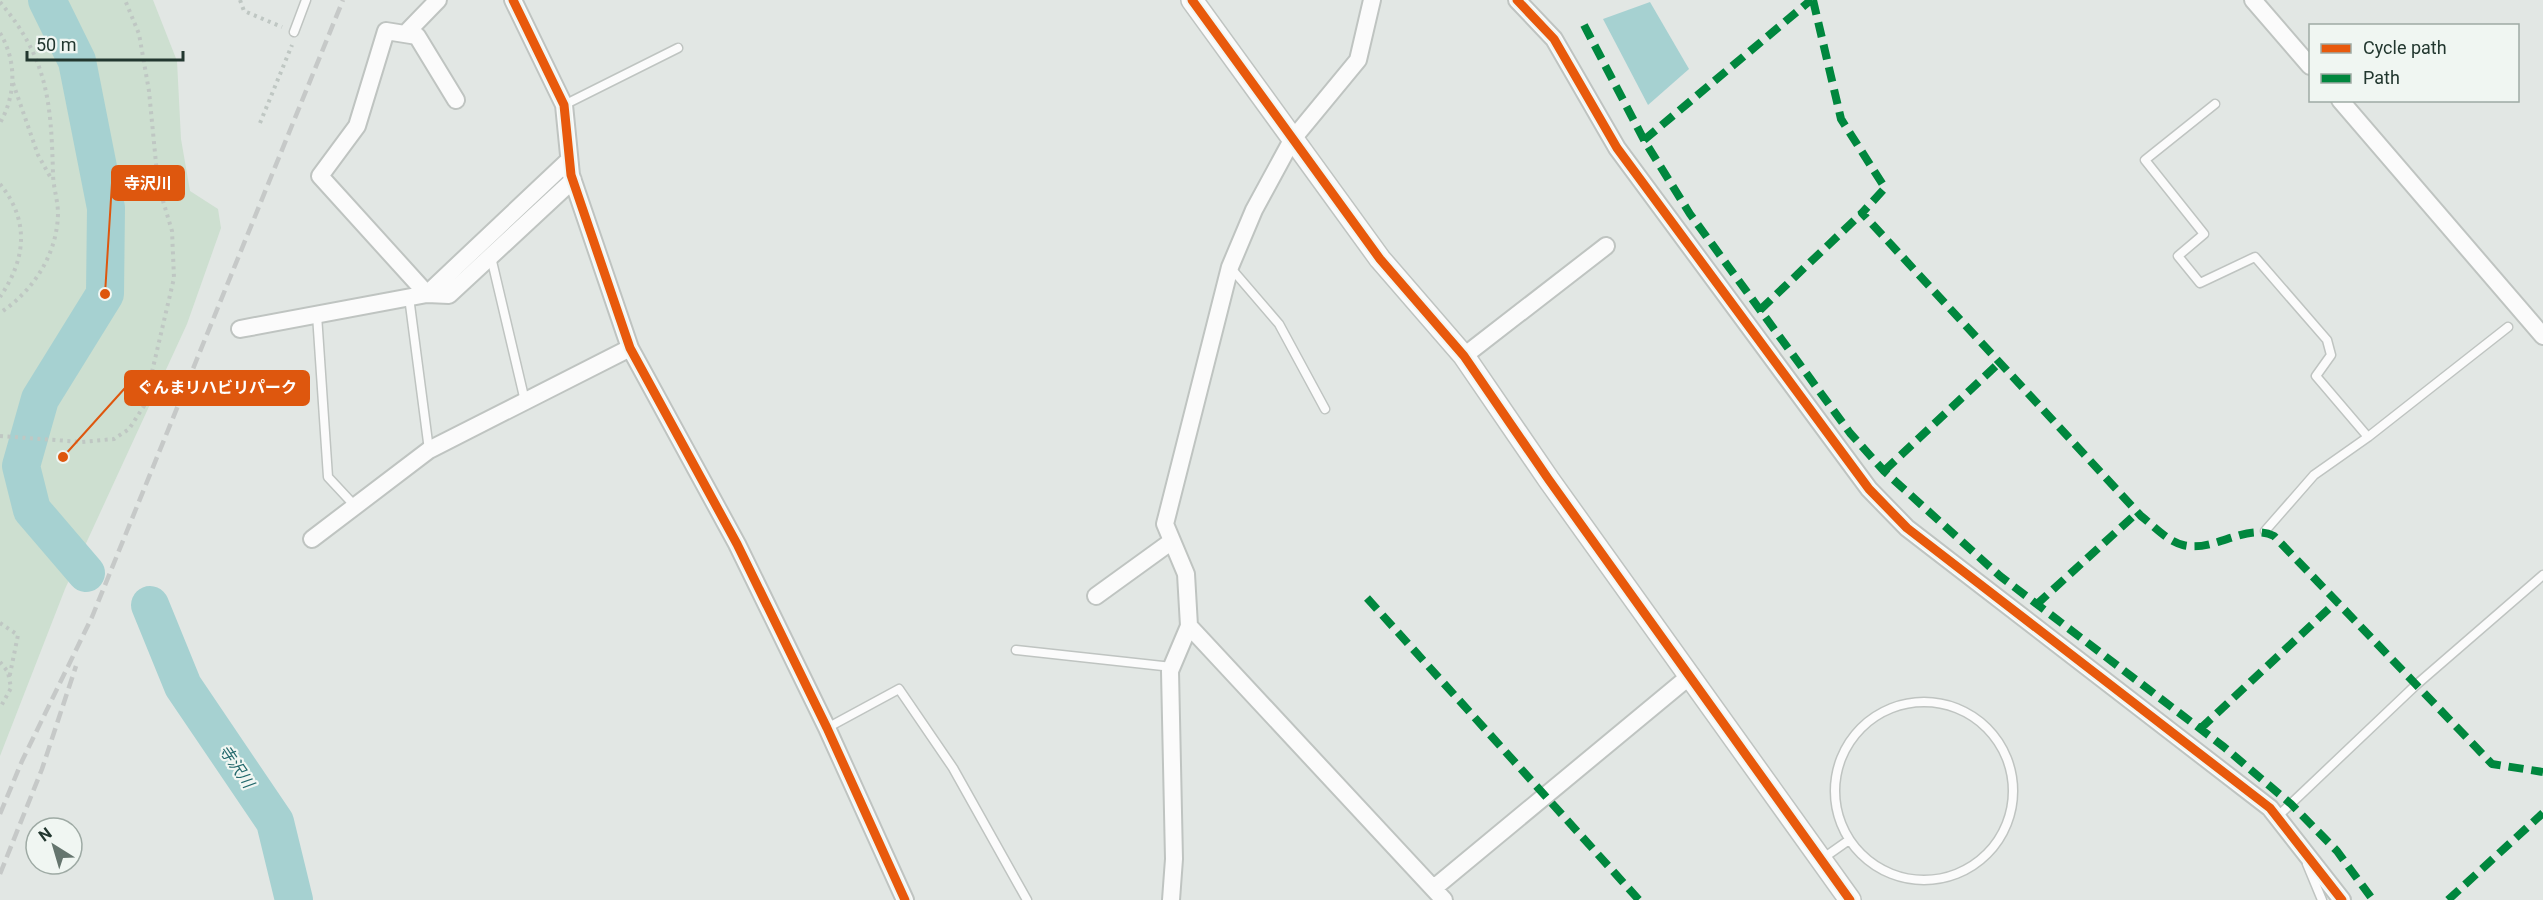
<svg xmlns="http://www.w3.org/2000/svg" width="2543" height="900" viewBox="0 0 2543 900" font-family="Roboto,'Noto Sans JP',sans-serif">
  <rect width="100%" height="100%" fill="#e2e7e4"/>
  <path fill="#cddfd0" d="M0,0H153L177,61L181,139L190,191L218,209L221,228L187,324L65,589L0,756Z"/>
  <path fill="#a6d1d1" d="M1650,2L1689,69L1648,105L1603,19Z"/>
  <g fill="none" stroke-linecap="round" stroke-linejoin="round">
    <path stroke="#a6d1d1" stroke-width="38" d="M47,0L77,61L106,208L105,294L40,399L21,466L32,510L86,573
      M150,605L183,686L275,822L294,900"/>
    <g stroke="#bfc4c1" stroke-width="11">
      <path id="service" d="M294,32L306,0
        M2215,104L2145,160L2204,234L2178,256L2200,283L2255,257L2327,340L2331,355L2316,376L2368,437
        M564,105L678,48
        M491,257L525,401
        M1230,267L1279,324L1325,409
        M409,297L429,450
        M317,315L328,477L355,506
        M2265,531L2314,475L2368,437L2508,327
        M1016,650L1172,667
        M1835 791a89 89 0 1 1 178 0a89 89 0 1 1-178 0Z
        M827,728L899,689L953,768L1027,900
        M2278,816L2416,685L2543,575
        M1822,859L1849,840
        M2307,864L2322,900"/>
    </g>
    <g stroke="#bfc4c1" stroke-width="20">
      <path id="minor" d="M513,0L564,105L571,175L630,348L737,544L827,728L905,900
        M1517,0L1554,39L1617,148L1869,489L1907,528L2270,808L2342,900
        M2253,0L2310,66
        M406,33L438,0
        M2340,100L2543,336
        M427,294L320,176L357,126L386,31L417,36L456,100
        M427,294L569,160
        M240,329L427,294L449,295L573,180
        M1464,356L1606,246
        M312,539L429,450L630,348
        M1096,596L1172,541
        M1189,626L1444,900
        M1434,888L1691,675
        M1171,900L1174,859L1170,671L1189,626L1186,574L1165,524L1230,267L1254,210L1292,140L1358,60L1372,0"/>
    </g>
    <g stroke="#bfc4c1" stroke-width="24">
      <path id="tertiary" d="M1192,0L1380,259L1464,356L1549,480L1850,900"/>
    </g>
    <path stroke="#bfc7c3" stroke-width="4" stroke-dasharray="3 4.5" stroke-linecap="butt" d="M240,0L244,11L282,27
      M0,2C48,59 51,102 53,173C53,187 58,200 58,214C57,255 33,291 0,313
      M0,33C17,61 16,95 0,123
      M13,83L38,155L52,180
      M260,123L292,45
      M0,184C30,221 26,259 0,297
      M0,436L82,442L114,439L129,429L144,406L174,278L172,231L158,184L149,91L139,34L125,0
      M0,623L18,635L9,679
      M0,662L8,672L11,688L0,708"/>
    <use href="#service" stroke="#fbfbfb" stroke-width="8"/>
    <use href="#minor" stroke="#fbfbfb" stroke-width="16"/>
    <use href="#tertiary" stroke="#fbfbfb" stroke-width="21"/>
    <path stroke="#c6c9c8" stroke-width="4.5" stroke-dasharray="12 6" stroke-linecap="butt" d="M0,814L22,761L92,617L343,0
      M0,874L42,769L76,666"/>
    <path stroke="#00873e" stroke-width="8" stroke-dasharray="15 8" stroke-linecap="butt" d="M1813,0L1841,119L1885,188L1862,213L2141,516C2154,526 2167,541 2183,545C2214,553 2246,522 2274,536L2492,764L2543,772
      M1584,25L1644,140L1690,214L1850,433L1884,471L2000,576L2224,747L2291,804L2337,851L2373,900
      M1644,140L1811,0
      M1760,310L1862,213
      M1884,471L2000,362
      M1367,598L1639,900
      M2036,605L2138,512
      M2200,729L2336,602
      M2448,900L2543,813"/>
    <g stroke="#f0f6f2" stroke-width="13">
      <path id="cycleway" d="M513,0L564,105L571,175L630,348L737,544L827,728L905,900
        M1192,0L1380,259L1464,356L1549,480L1850,900
        M1517,0L1554,39L1617,148L1869,489L1907,528L2270,808L2342,900"/>
    </g>
    <use href="#cycleway" stroke="#e8590c" stroke-width="9"/>
  </g>
  <g text-anchor="middle" stroke-width="4.5" stroke-linejoin="round" paint-order="stroke">
    <g font-size="16" font-style="italic" fill="#23696c" stroke="#f0f6f2">
      <text transform="translate(237 766) rotate(56)" y="6">寺沢川</text>
    </g>
  </g>
  <path fill="none" stroke="#de570e" stroke-width="2" d="M105 294L112 183M63 457L125 388"/>
  <g fill="#de570e" stroke="#f0f6f2" stroke-width="2">
    <circle cx="105" cy="294" r="6"/>
    <circle cx="63" cy="457" r="6"/>
  </g>
  <g fill="#de570e" stroke="#de570e" stroke-width="2">
    <rect x="112" y="166" width="72" height="34" rx="6"/>
    <rect x="125" y="371" width="184" height="34" rx="6"/>
  </g>
  <g font-size="16" text-anchor="middle" font-weight="bold" fill="#fff">
    <text x="148" y="189">寺沢川</text>
    <text x="217" y="393">ぐんまリハビリパーク</text>
  </g>
  <rect x="2309" y="24" width="210" height="78" fill="#f0f6f2" stroke="#9eaaa4" stroke-width="1.5"/>
  <rect x="2321" y="44" width="30" height="9" fill="#e8590c" stroke="#9eaaa4" stroke-width="1.5"/>
  <text x="2363" y="54" font-size="18" fill="#22372f">Cycle path</text>
  <rect x="2321" y="74" width="30" height="9" fill="#00873e" stroke="#9eaaa4" stroke-width="1.5"/>
  <text x="2363" y="84" font-size="18" fill="#22372f">Path</text>
  <g transform="translate(54 846) rotate(323)"><circle r="28" fill="#f0f6f2" stroke="#9eaaa4" stroke-width="1.5"/>
  <path d="M0-4.5L10 22L0 15L-10 22Z" fill="#65756e"/>
  <text y="-9" font-size="16" font-weight="bold" text-anchor="middle" fill="#22372f">N</text>
  </g>
  <path d="M27 51v9h156v-9" fill="none" stroke="#22372f" stroke-width="3"/>
  <text x="36" y="51" font-size="18" fill="#22372f" stroke="#f0f6f2" stroke-width="4.5" paint-order="stroke">50 m</text>
</svg>
